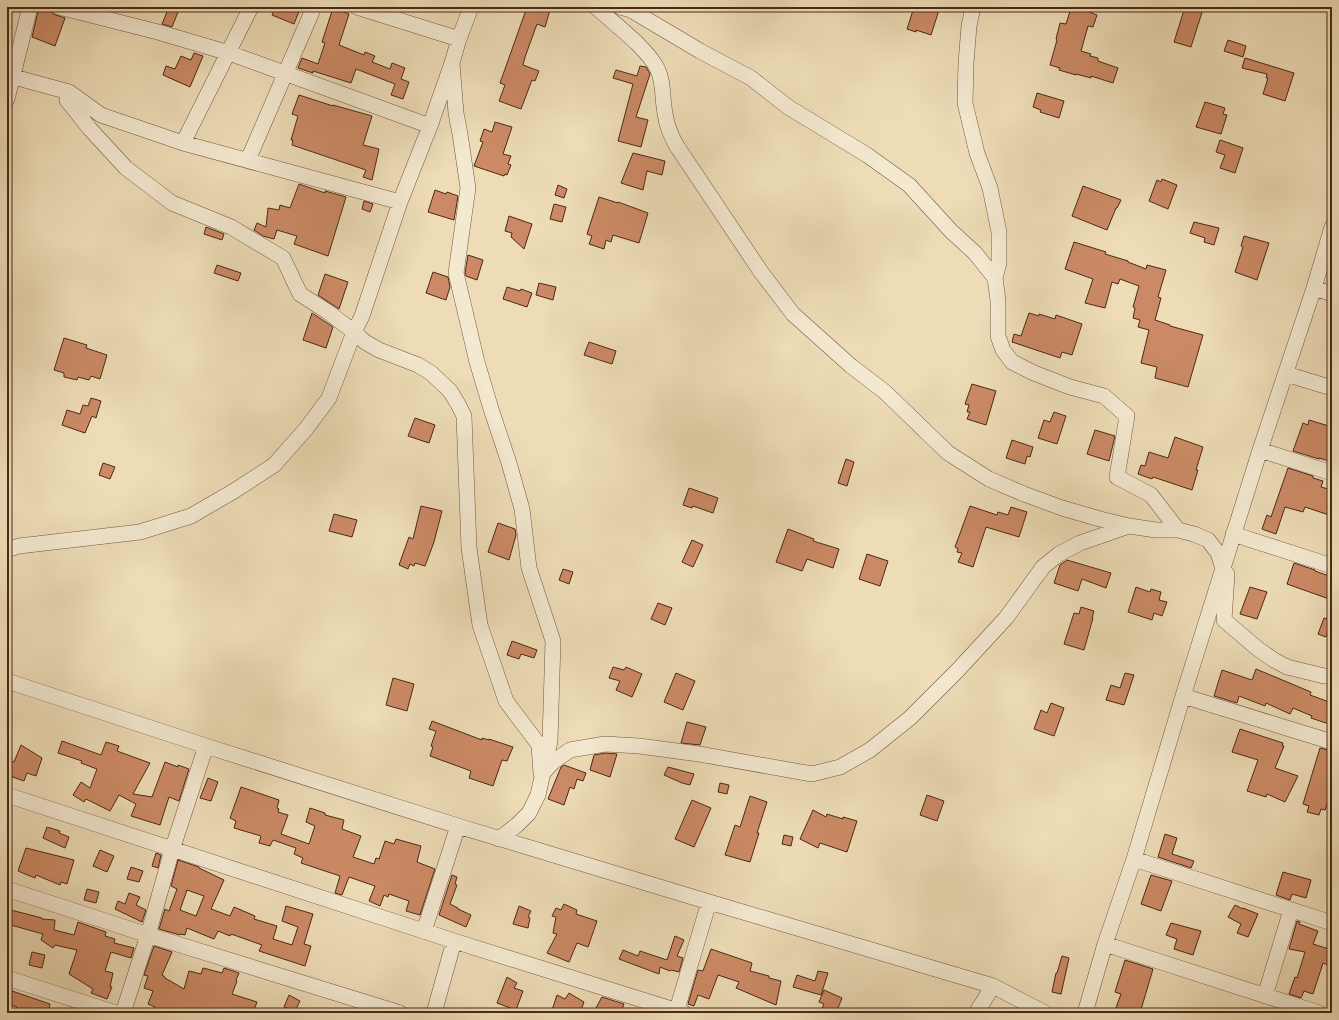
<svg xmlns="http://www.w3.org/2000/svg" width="1339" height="1020" viewBox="0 0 1339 1020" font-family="'Sorts Mill Goudy',serif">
  <rect width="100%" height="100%" fill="#eddcb6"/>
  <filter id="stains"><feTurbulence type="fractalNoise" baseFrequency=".005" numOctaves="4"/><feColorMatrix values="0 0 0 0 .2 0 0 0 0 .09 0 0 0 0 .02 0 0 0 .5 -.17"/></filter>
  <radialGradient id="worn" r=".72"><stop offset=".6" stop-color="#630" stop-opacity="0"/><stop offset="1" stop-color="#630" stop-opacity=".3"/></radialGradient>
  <path fill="#cb8a65" stroke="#4b2817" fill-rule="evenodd" d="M39,7L50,9L53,14L65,18L55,46L32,37Z
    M169,7H180L172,27L162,24Z
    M275,7H295L300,9L294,24L272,15Z
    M527,7H541L550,10L545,27L537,24L525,57L523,65L539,71L535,81L532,80L521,109L499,101L505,85L500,83Z
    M914,7H930L939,10L931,35L916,30V32L907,29Z
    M1078,7L1090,11L1089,12L1097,15L1093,27L1088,26L1081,51L1091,54L1090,56L1098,58V61L1118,68L1113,83L1091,76V78L1076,74V75L1059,70L1060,68L1050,65L1057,40L1056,39L1060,23L1066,24L1071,8L1078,10Z
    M1185,7H1196L1203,9L1191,47L1174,42Z
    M333,8L349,14L339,45L364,55L365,52L375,56L372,62L390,69L392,63L405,68L401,79L409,82L403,99L391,95L395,84L356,69L351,83L313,71V73L298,68L302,58L318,64L325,43L322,42Z
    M1228,40L1246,46L1243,57L1224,51Z
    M194,53L203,56L190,87L163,75L166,66L175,69L181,56L191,60Z
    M1245,58L1294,73L1285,101L1263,94L1268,78H1266L1267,74L1242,68Z
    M640,66L646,67L650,74L636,117L648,120L641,147L618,141L633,84L613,78L616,70L637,76Z
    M1037,93L1064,101L1059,118L1040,112L1041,110L1033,107Z
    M299,95L333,106V105L372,116L363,145L379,149L372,180L363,177L366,170L292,145L293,140H291L298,116L292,114Z
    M1205,102L1225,108L1223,114L1227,115L1221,134L1196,127Z
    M495,122L512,127L503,154L511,156L508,164L511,165L507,175L505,174L504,176L474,166L483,142L480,141L484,129L492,132Z
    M1220,140L1243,148L1235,173L1220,168L1225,155L1216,152Z
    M633,153L665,161L662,175L647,171L643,190L621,183Z
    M1162,179L1177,185L1168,209L1149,201L1157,180L1161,182Z
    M299,184L325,193V191L346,197L328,256L294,244L297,236L277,230L274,239L263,236L254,230L257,223L266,227L268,208L279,210L280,205L290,208Z
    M558,185L567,189L564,198L555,195Z
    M1083,186L1121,200L1117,208H1116L1107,230L1072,216Z
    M435,190L446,194L447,192L458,196L454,220L428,212Z
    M599,197L618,203V202L648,213L639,243L613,235L611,242L606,240L604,249L589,244L592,236L587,234Z
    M364,201L373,204L370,212L362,209Z
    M554,204L566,207L562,222L550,219Z
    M509,216L532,224L524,249L511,237L512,233L505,231Z
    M1194,222L1219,228L1214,245L1204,242L1205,238L1190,233Z
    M206,227L224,234L222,240L204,234Z
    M1244,236L1269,243L1257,280L1235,272L1243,247L1241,246Z
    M1074,242L1106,252L1105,254L1128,261V262L1146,269L1147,265L1166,270L1158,297L1161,298L1155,320L1170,325V326L1203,335L1188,387L1155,378L1157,367L1141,363L1149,330L1138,327L1140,320L1133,318L1135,308L1133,307L1139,286L1120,279L1118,284L1112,282L1105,308L1085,303L1093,279L1065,269Z
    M468,255L483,260L477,280L466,276L465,273Z
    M217,265L241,273L238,281L214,273Z
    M433,272L448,277L450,287L446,300L426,293Z
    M325,274L348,282L339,309L318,295Z
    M539,283L556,287L553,300L536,295Z
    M507,287L520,291L521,289L532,293L527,307L503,299Z
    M312,313L333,327L326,348L303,340Z
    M1029,313L1039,316V314L1055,319L1056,315L1082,324L1072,355L1062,352L1060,358L1012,342L1014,334L1021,336Z
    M64,338L87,345L86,348L107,355L100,379L91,376L89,380L78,377L77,380L64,377V373L54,370Z
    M589,342L616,351L612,364L584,355Z
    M972,384L996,391L986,425L967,419L970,412H967L969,405L965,404Z
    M91,398L101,401L96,418L92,416L85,433L62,425L67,410L80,414L83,405L88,406Z
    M1054,412L1066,416L1057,444L1038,438L1044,420L1050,422Z
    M415,418L435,425L429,443L408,436Z
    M1309,420L1332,427V462L1319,458V459L1293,451L1303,423L1308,425Z
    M1095,430L1115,436L1109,461L1087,454Z
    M1175,437L1203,447L1196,470H1198L1192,490L1153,477L1152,479L1138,474L1141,465L1145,466L1149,452L1168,458Z
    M1012,440L1033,447L1030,457L1027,456L1025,464L1006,458Z
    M846,459L854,462L847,486L838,483Z
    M103,463L115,467L110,479L99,475Z
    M1288,468L1313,476V478L1323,481L1321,487L1332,490V516L1305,507L1303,512L1285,507L1276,534L1262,529L1267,515L1271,517Z
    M689,488L718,498L713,513L693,506L692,508L683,505Z
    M421,506L442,511L434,542L425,566L415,563L414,566L410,564L408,569L399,565L409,537L413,539Z
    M970,506L997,515L998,512L1008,515L1011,507L1027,512L1019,537L986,527L973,567L958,562L962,553L957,552L958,549L955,547Z
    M334,514L357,520L352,537L329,531Z
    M498,523L515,529L516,535L509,560L488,552Z
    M788,529L814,539L813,541L839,549L833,568L807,559L802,571L776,562Z
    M692,540L703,545L693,567L682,562Z
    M867,554L888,561L880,586L859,579Z
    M1067,560L1111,573L1106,588L1082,579L1078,591L1054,583L1060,565Z
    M1294,563L1315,570V571L1332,577V600L1287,584Z
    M563,569L573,572L569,584L559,580Z
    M1136,587L1150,592L1151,589L1161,592L1159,600L1167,602L1162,616L1154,613L1152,620L1128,612Z
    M1250,587L1267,592L1257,619L1240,614Z
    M658,603L672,608L665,625L651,619Z
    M1081,607L1094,611L1092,618H1093L1084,650L1064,644L1074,613L1079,614Z
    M1324,618L1332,620L1326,637L1318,634Z
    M512,641L537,650L534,658L521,654L519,659L507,655Z
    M613,667L624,670L626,667L642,674L632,697L616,690L620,681L609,678Z
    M1256,669L1311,692L1310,695L1332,703V725L1311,718L1312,716L1293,708L1290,714L1266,703L1265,706L1239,696L1237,703L1214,696L1222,670L1252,680Z
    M676,673L695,681L683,710L664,702Z
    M1125,673L1134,675L1124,705L1106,700L1111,685L1120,688Z
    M393,678L414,684L407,711L386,705Z
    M1051,703L1064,708L1054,736L1034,729L1041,710L1047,713Z
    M432,721L482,740V738L489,740V739L513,747L507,761L502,760L493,786L469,778L471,771L430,756L433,747L431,746L436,731L429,729Z
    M687,722L706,727L700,745L681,743Z
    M1240,729L1283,743L1282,746H1284L1275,768L1298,776L1285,802L1267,794L1266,797L1247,791L1258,760L1232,752Z
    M62,741L101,755L106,742L119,746L117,751L150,763L133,794L152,797L165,762L178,767V765L189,769L179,801L169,797L160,825L131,816L136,804L119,795L110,811L86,799L84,802L73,795L81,782L90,788L97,769L81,763L82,761L58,753Z
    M21,745L42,758L36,776L27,773L24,781L7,775V759L14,762Z
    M1320,748L1332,751V788L1325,810L1321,809L1319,815L1307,812L1309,806L1303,804Z
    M606,753L617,754L610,777L590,770L594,755Z
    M564,765L586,773L583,781L577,779L574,789L570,787L564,805L548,799L561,767Z
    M668,767L694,774L690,785L682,783L664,775Z
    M208,778L218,782L211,801L200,798Z
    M720,783L729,785L727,794L718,792Z
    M241,787L279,800L277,808L279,809L278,812L288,815L281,834L309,844L315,826L306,822L310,808L325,813V815L344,820L342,829L361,836L353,857L374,864L376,858L379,859L385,841L394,844L396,839L421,846L417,862L435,869L420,915L406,911L409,901L389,894L388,897L384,895L380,906L369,901L375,886L349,877L342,895L335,893L340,876L301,863L303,858L294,854L296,848L273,840L270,846L259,843L261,836L234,828L236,821L230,818Z
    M927,795L944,801L937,821L920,815Z
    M750,796L767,802L757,833H759L750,862L725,855L735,825L740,827Z
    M692,800L711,808L694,847L675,839Z
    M813,810L826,817L827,814L843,819V817L857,821L847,852L820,843L818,848L800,839Z
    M47,827L60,831L59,833L69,837L65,848L43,838Z
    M1165,834L1177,838L1172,854L1194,861L1191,868L1158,857Z
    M784,835L793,837L791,846L782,844Z
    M26,848L74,860L67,884L61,882L60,885L36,875L35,878L18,871Z
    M100,850L114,856L107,872L93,866Z
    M156,853L161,855L158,868L152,866Z
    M178,860L199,867V868L224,880L211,909L230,916L234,907L255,916L254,919L277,926L273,939L292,945L298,927L282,921L286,906L313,914L304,944L311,946L305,966L259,951L262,945L231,934L230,936L218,931L214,939L187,928L185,935L180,934V935L159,929L165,909L169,911L177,889L171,886ZM187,890L204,896L196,916L180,910Z
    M131,867L143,871L139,882L127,879Z
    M1283,872L1311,880L1306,898L1292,894L1290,900L1276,895Z
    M452,875L457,877L455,884L457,885L450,904L458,908V909L471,915L466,927L439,915Z
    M1151,875L1172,881L1161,911L1141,904Z
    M87,889L99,892L96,903L84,900Z
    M129,893L140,897L136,905L146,910L142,922L115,909L118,901L125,904Z
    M564,904L577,910L576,914L597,921L588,947L577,943L569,962L547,953L557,934L553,933L556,917L552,916L556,908L561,910Z
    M1235,905L1243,909V908L1258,914L1248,937L1237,933L1241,924L1228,917Z
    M519,906L531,911L528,917L530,918L528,928L513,924Z
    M7,909L42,918V919L55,920L54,930L74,935L78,922L106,932L105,936L115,939L114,943L134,948L131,958L111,952L105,971L113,973L110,987H112L107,999L91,993L93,989L69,974L77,950L55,945L53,948L41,940L43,934L7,924Z
    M1297,921L1300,922L1299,924L1318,931L1313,944L1332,950V967L1323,963L1313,994L1304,991L1301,998L1289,994L1295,977L1297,978L1305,952L1289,949Z
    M1171,923L1201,931L1193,955L1174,949L1177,939L1166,935Z
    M675,936L684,940L677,956L683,958L679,972L671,970L670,971L660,967L659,974L619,959L623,950L638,956L640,951L667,960Z
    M154,946L172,952L162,975L165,977V978L184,989L189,971L201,974L203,968L222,973L224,968L239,973L236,980L237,981L232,994L257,1002L253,1013H153L155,1007L148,1004L153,991L144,988L148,976L144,975Z
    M711,949L752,963L750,971L769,976V978L781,981L776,1005L736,988L739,982L718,975L709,999L698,995L694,1006L688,1004L698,970L703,971Z
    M32,952L45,955L42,968L29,965Z
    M1062,956L1069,958L1061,994L1052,992L1056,973H1057Z
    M1125,960L1153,969L1140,1013H1114L1121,994L1115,992Z
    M818,971L828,973L821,995L793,987L797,975L815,981Z
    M507,977L517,983L514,988L523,991L516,1010L497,1003Z
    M824,990L842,998L836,1013H820L824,1004L819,1002Z
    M12,991L50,1004L48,1013L28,1008L26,1013H15L17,1007L8,1004Z
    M569,993L584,1002L580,1013H551L557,995L565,999Z
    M289,995L300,1001L295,1011L284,1007Z
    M602,997L624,1004L621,1013H605L596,1008Z"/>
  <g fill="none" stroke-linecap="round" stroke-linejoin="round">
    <g stroke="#74553f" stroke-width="16">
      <path id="minor" d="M59,7L158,32L229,53L430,126
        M357,7L459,39
        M596,7C614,24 645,46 657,68C664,81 662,99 665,113C666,125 671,135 676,145L761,272L793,314L851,366L885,392L948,453L989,479L1024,494L1062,508L1100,519L1129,526L1156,530H1178L1194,534L1208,540L1218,553L1223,569
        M620,7L631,10L700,51L751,78L788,107L867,155L909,185L951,231L975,253L995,278L998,300V336L1003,350L1012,362L1034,373L1070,387L1104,396L1127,416L1117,477L1151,495L1178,530
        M973,7L969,26L966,63L965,103L977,153L990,188L999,232V263L995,278
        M452,63L456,113L460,134L468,188L456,273L477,362L491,409L509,463L522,509L529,568L553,641L550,741L538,795L529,813L517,825L499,839
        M14,77L69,92L101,115L183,143L400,202
        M69,92L67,100L90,129L126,168L172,203L231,227L283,258L300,294L328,312L354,332L365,342L379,350L418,365L431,373L450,391L458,404L464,416L469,548L480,625L506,701L539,745L541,774
        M7,99L30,7
        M183,143L251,7
        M248,160L314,7
        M1314,288L1332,294
        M1286,374L1332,388
        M1260,450L1332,473
        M1233,534L1332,566
        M7,550L19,546L140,532L191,516L234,491L274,465L306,429L329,398L354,332L362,316L400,202L430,126L452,63L459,39L471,7
        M1227,574L1224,620L1258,649L1274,660L1287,667L1324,676H1332
        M7,681L206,746L458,826L709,902L993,986L1045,1013
        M1183,696L1332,742
        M542,774L553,762L570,750L605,744L639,746L699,754L812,774L840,767L870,750L910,718L957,671L1006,618L1043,567L1059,554L1080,543L1129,526
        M7,795L454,941L684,1013
        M1134,859L1332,923
        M7,889L148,935L400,1013
        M424,931L458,826
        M1105,944L1319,1013
        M7,978L116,1013
        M1265,996L1291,910
        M123,1013L148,935L172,850L206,746
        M434,1013L454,941
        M676,1013L709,902
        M976,1013L993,986
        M1085,1013L1105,944L1134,859L1183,696L1260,450L1314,288L1332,227"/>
    </g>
    <use href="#minor" stroke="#f3e8d0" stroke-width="15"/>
  </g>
  <rect width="1339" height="1020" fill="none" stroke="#eddcb6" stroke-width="24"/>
  <rect x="8" y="8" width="1323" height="1004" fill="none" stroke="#4b2817" stroke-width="2"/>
  <rect x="12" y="12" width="1315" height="996" fill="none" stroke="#4b2817"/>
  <rect width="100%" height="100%" filter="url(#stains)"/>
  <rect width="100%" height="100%" fill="url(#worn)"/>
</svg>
